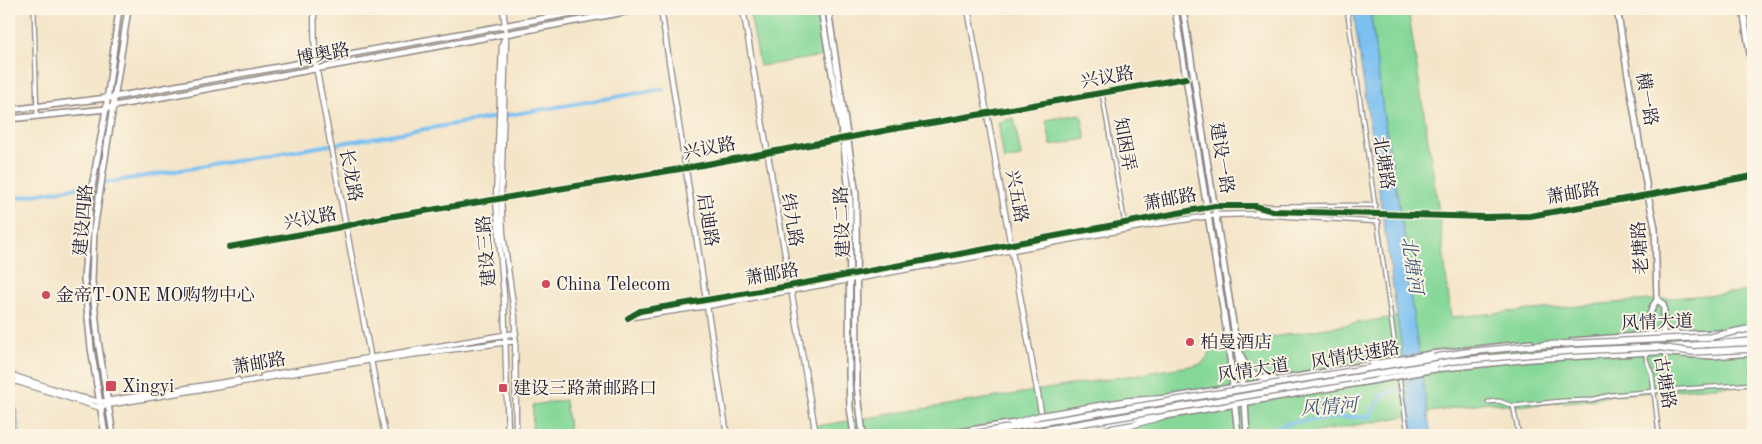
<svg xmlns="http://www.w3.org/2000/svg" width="1762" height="444" viewBox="0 0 1762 444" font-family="'Old Standard TT','Noto Serif SC',serif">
  <rect width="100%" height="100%" fill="#fcf5e5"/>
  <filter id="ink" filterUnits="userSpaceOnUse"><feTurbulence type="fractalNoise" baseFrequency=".02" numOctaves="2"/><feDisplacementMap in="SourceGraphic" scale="10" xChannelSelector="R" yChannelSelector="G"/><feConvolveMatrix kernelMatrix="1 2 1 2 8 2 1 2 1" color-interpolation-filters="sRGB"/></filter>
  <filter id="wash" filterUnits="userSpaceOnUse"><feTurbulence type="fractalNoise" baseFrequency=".0096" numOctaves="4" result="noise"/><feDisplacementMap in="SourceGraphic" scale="20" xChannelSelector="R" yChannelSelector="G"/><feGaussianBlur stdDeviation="1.12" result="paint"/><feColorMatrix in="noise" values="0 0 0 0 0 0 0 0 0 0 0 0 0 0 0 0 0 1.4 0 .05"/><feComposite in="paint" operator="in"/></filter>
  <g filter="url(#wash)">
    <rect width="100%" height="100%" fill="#f4e5c8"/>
    <path fill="#86d899" stroke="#547d6a" d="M749,9H823L830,55L760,66Z
      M1370,9H1408L1438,206L1451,317L1753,291V384L1611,395L1590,400L1513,406L1488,402L1299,435H761L1202,364L1211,351L1254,340L1413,314L1406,268V246L1384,119Z
      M1081,114L1086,139L1051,145L1046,120Z
      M1014,118L1021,157L1004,160L998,122Z
      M565,400L570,435H532L533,405Z"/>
    <path fill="#7ac0f1" stroke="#4e7196" d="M1353,9H1370L1384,119L1406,246V268L1431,435H1413L1402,351Z
      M9,361L20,435H9Z"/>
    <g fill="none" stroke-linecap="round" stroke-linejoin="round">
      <path stroke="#7ac0f1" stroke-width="4" d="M9,199L663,89
        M1185,435H1214
        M1232,435L1271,429L1294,422L1340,417H1370L1375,406L1385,393L1411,389"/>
    </g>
  </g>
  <g filter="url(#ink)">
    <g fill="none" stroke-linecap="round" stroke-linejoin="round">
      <g stroke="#8b8482" stroke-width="5.5">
        <path id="minor" d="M34,9L37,117
          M1347,9L1397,360
          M1102,93L1126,230
          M1259,206L1376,205
          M1259,215L1379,222
          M1647,340L1646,359L1652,375L1659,435
          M1399,376L1408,435
          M1488,402L1499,401L1513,406L1519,435
          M1513,406L1562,401L1590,400L1611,395L1655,391L1753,384
          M1750,435L1753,409"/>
      </g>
      <g stroke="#8b8482" stroke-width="7">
        <path id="tertiary" d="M314,9L315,61L385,435
          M503,9L506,34L502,45L496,199L504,297L508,435
          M661,9L727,435
          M743,9L816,435
          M968,9L1042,417
          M506,38L501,198L503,234L515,318L516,435
          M229,247L336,228L376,219L686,168L899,128L943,121L1186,78
          M632,317L707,306L1155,224L1216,215L1253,214L1270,211
          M628,318L640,311L789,286L1215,206H1255L1273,211L1485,217L1530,216L1753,176
          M11,375L75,396L100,402L238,380
          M263,376L516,333
          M9,381L18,382L101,408L107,405L372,360L516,341"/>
      </g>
      <g stroke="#8b8482" stroke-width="8">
        <path id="secondary" d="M821,9L843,138L850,202L849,374L850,408L854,435
          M828,9L856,194L857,385L863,435
          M1175,9L1228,340L1233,387
          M1183,9L1236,342
          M1617,9L1648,195L1655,228L1657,300
          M1743,9L1753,73
          M1650,335C1649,322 1648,311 1657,300L1662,303L1664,307L1663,335
          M1237,350L1245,402
          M1666,353L1712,356L1753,353"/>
      </g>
      <g stroke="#8b8482" stroke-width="8">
        <path id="primary" d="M9,110L115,97L595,9
          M9,119L106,109L114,106L641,9
          M1236,339C1242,361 1246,379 1273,378
          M1572,341L1650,335L1720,333
          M1712,348L1753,346
          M1684,349H1703
          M1431,354L1531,343
          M1435,369L1531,359L1671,351
          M1233,388L1238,435
          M1169,398L1373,364
          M1245,402L1247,435
          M1046,418L1148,402
          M105,435L91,348L84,278L91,193L106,109L119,9
          M113,435L98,341L92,280L94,230L128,9
          M939,435L1015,423
          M1037,435L1134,418L1160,417L1377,380"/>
      </g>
      <g stroke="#8b8482" stroke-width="8">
        <path id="trunk" d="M1720,337L1753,334
          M1667,347L1753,341
          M1127,401L1173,398
          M1075,435L1132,425L1160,417"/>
      </g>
      <use href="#minor" stroke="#fff" stroke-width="3"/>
      <use href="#tertiary" stroke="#fff" stroke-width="4.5"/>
      <use href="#secondary" stroke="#fff" stroke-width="5"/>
      <use href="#primary" stroke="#fff" stroke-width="5"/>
      <use href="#trunk" stroke="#fff" stroke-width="5.5"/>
      <g stroke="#8b8482" stroke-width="7" stroke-linecap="butt">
        <path id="tertiary-bridge" d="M9,374L11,375"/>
      </g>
      <g stroke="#8b8482" stroke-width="8" stroke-linecap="butt">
        <path id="primary-bridge" d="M1373,364L1431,354
          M1377,380L1435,369"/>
      </g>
      <g stroke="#8b8482" stroke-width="8" stroke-linecap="butt">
        <path id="trunk-bridge" d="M1012,424L1039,416L1127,401
          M966,435L1466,352L1541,345L1710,337L1753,328
          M1013,435L1454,361L1569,351L1657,347L1693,352L1753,349"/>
      </g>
      <use href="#tertiary-bridge" stroke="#fff" stroke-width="4.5"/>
      <use href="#primary-bridge" stroke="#fff" stroke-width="5"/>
      <use href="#trunk-bridge" stroke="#fff" stroke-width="5.5"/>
      <g stroke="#fcf5e5" stroke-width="9">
        <path id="cycleway" d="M229,247L336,228L376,219L686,168L899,128L943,121L1186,78
          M628,318L640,311L789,286L1215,206H1255L1273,211L1485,217L1530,216L1753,176"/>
      </g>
      <use href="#cycleway" stroke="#1b5e20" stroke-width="6"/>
    </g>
  </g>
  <g fill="#d1495b" stroke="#fcf5e5" stroke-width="2">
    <circle cx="546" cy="284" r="5"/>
    <circle cx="46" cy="295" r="5"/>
    <circle cx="1190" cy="342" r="5"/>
    <rect x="105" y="380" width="12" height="12" rx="2.5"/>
    <rect x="498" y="383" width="10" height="10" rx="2.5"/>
  </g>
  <g text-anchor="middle" stroke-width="4" stroke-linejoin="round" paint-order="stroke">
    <g font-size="18" fill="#22223b" stroke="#fcf5e5">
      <text transform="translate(323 54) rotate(-11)" y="6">博奥路</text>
      <text transform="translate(1107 77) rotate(-10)" y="6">兴议路</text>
      <text transform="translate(1647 99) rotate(80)" y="6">横一路</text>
      <text transform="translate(1125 144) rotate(80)" y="6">知困弄</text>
      <text transform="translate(709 148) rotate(-11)" y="6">兴议路</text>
      <text transform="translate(1222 158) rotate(81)" y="6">建设一路</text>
      <text transform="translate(1384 163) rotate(81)" y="6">北塘路</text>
      <text transform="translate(351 175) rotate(79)" y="6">长龙路</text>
      <text transform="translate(1573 193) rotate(-10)" y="6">萧邮路</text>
      <text transform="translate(1017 196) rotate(79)" y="6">兴五路</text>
      <text transform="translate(1170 199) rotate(-11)" y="6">萧邮路</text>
      <text transform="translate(310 218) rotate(-11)" y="6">兴议路</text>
      <text transform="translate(83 220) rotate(-85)" y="6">建设四路</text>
      <text transform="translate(708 220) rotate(81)" y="6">启迪路</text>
      <text transform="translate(792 220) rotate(80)" y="6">纬九路</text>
      <text transform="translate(842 222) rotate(-92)" y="6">建设二路</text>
      <text transform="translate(1640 248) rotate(-94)" y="6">老塘路</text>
      <text transform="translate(486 251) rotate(-95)" y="6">建设三路</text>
      <text transform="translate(772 274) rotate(-10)" y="6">萧邮路</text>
      <text transform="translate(1657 322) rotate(-2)" y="6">风情大道</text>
      <text transform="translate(1355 355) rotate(-10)" y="6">风情快速路</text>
      <text transform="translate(259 363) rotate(-10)" y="6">萧邮路</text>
      <text transform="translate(1253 370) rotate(-9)" y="6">风情大道</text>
      <text transform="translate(1665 382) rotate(80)" y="6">古塘路</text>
    </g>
    <g font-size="18" fill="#22223b" stroke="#fcf5e5" text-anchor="start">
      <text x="556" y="290">China Telecom</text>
      <text x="56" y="301">金帝T-ONE MO购物中心</text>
      <text x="1200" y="348">柏曼酒店</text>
      <text x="122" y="392">Xingyi</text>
      <text x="513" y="394">建设三路萧邮路口</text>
    </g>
    <g font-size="19" font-style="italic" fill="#41597b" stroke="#fcf5e5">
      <text transform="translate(1413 265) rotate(82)" y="7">北塘河</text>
      <text transform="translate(1329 406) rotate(-4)" y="7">风情河</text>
    </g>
  </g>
  <rect width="1762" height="444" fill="none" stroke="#fcf5e5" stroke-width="30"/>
</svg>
